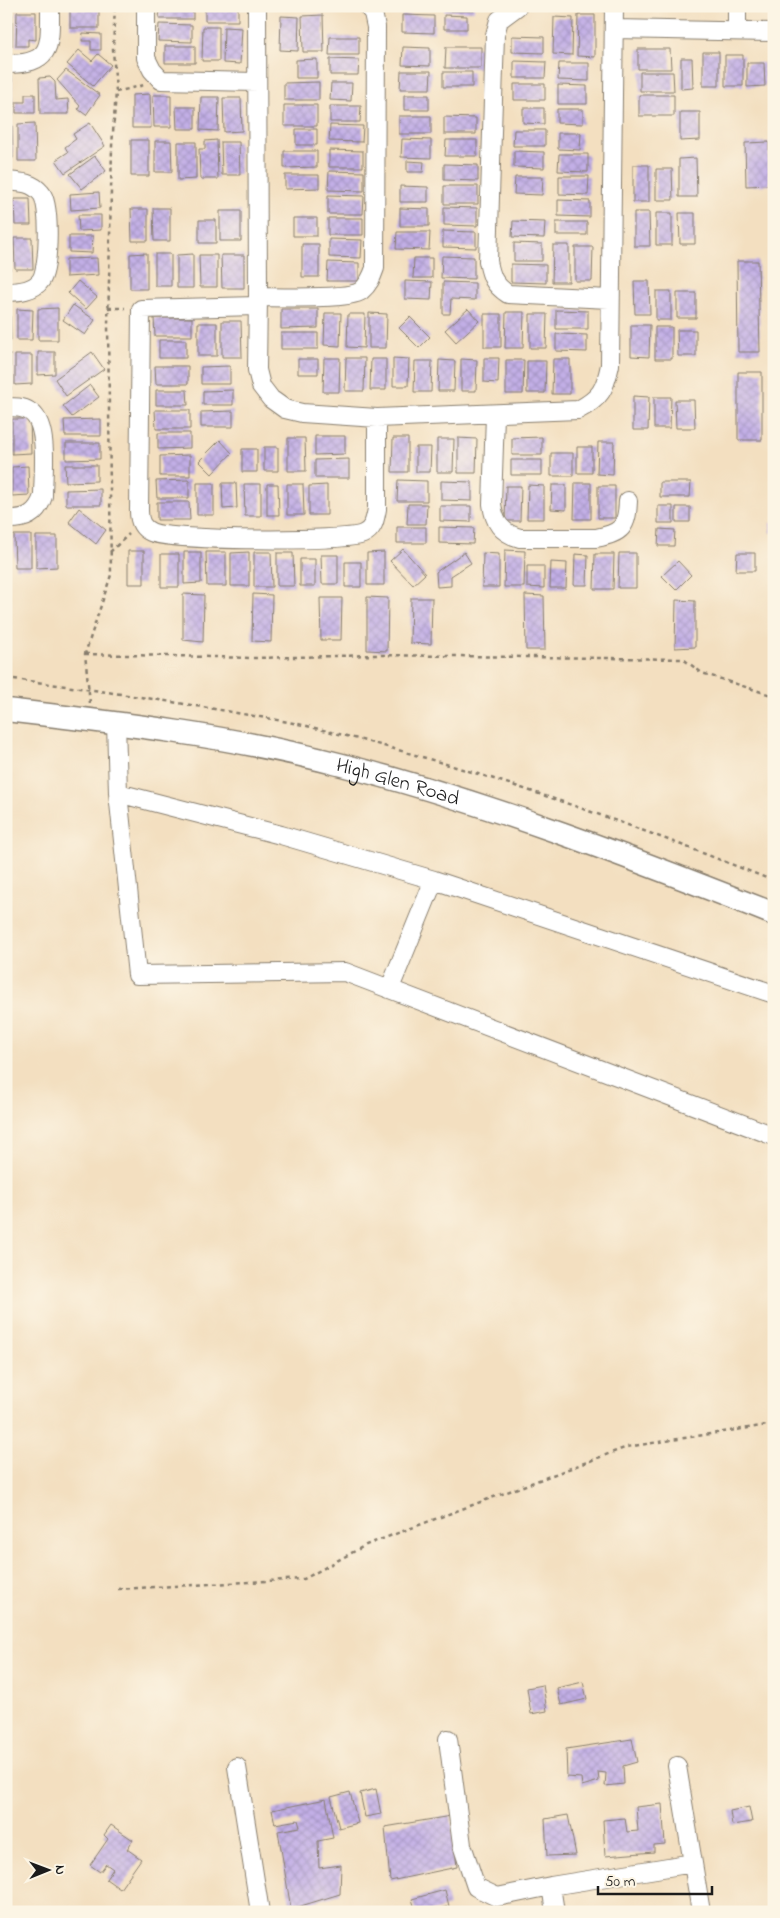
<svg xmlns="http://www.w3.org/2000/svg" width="780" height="1918" viewBox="0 0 780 1918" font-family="'Indie Flower',sans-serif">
  <defs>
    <pattern id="building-cross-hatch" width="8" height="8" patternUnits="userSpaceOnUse" patternTransform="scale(1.25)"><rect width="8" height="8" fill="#c2afe6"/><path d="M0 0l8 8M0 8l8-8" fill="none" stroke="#a696c5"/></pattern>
  </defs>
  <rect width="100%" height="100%" fill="#fcf5e5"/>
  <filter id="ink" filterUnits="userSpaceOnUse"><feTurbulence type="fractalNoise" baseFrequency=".02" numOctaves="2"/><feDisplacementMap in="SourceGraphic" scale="10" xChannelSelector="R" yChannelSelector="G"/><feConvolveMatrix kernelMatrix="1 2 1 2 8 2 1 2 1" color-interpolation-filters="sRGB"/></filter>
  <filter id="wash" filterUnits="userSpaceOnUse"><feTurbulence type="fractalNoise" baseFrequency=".0096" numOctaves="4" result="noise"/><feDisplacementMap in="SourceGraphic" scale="20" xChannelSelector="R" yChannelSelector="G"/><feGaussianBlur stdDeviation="1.12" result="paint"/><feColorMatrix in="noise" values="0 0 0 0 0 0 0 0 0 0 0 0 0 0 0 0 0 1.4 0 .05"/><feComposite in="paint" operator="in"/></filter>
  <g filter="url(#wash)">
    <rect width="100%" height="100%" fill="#f3dfc0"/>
    <g id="blocks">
      <path fill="url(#building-cross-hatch)" d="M160,6H193V19H159Z
        M205,6H238V21H205Z
        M400,6H434V8L400,9Z
        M444,6H474V11H444Z
        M70,9H99V28H70Z
        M17,12H36V40L28,39V46H16Z
        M6,14H12V46H6Z
        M323,15L324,52H303L302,16Z
        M402,15L434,16V33L402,32Z
        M444,15L467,16V29H444Z
        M578,15H595V57L577,56Z
        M281,16L299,17L298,51L280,50Z
        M554,17L573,18L572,55L553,54Z
        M159,24L192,25V42L158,41Z
        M203,27H219V61H202Z
        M224,27L242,28L240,64L223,63Z
        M83,33L101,34V50H91V41H82Z
        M512,36L544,37V53L512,52Z
        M330,37H359V55H329Z
        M165,46H195V63H165Z
        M403,47L430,48V66L402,65Z
        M446,47H481V68H445Z
        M638,49H670L671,69H638Z
        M79,50L92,61L98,54L111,65L93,86L67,64Z
        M703,52H719V86H703Z
        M725,55H743V86H725Z
        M681,58H692L693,88L681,89Z
        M317,59V78H296V60Z
        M330,59L359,60L358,75H330Z
        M514,61L546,62L545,78H514Z
        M559,63H589V81L558,80Z
        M747,63H764L765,86L747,87Z
        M66,70L100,95L86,115L78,109L80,106L57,80Z
        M401,71H431L430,89H400Z
        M443,72H472V87H443Z
        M640,72H673L674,91H640Z
        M12,76L13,115H6V77Z
        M50,77L55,82L56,100L68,99L69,114H40L39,78Z
        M319,82V100H284V83Z
        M331,83H352L351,101L330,100Z
        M514,84H545V100H514Z
        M558,85L587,86V104H558Z
        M25,94H35V113H16V102H25Z
        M150,94L151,128H132V95Z
        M153,95H171V127H154Z
        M404,95H429V110H404Z
        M639,95H674V116H639Z
        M201,97H219L218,131L200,130Z
        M223,98H241L242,131L224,132Z
        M284,105H317V126H284Z
        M330,106H361L360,122H330Z
        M176,107H195V129H177Z
        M523,108H544V124L523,123Z
        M557,109H583V124L557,123Z
        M680,112H700V140L680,141Z
        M399,116H431V134H399Z
        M444,117L476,118V134H444Z
        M35,123L36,161H18V124Z
        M90,123L105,146L65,173L56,160L68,152L65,147L76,139L73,134Z
        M6,125H12L13,158H6Z
        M330,125L363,126L362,142L329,141Z
        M296,129H317V145H296Z
        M514,130H545V146H513Z
        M558,133H581L580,150L558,149Z
        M402,139L431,140V158L401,157Z
        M131,140H149V176H131Z
        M217,140L218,179H200L199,149H205V141Z
        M446,140H477V156H445Z
        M155,141H171L172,172H155Z
        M178,142H196V179L178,180Z
        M221,142H239L240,175H222Z
        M769,142L770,185L746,186L745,143Z
        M329,150L363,151V167H329Z
        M284,151H317V167L284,168Z
        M514,151L544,152V168L514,167Z
        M559,154H588V172L558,171Z
        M95,156L106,171L82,189L70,174Z
        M696,158L697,197H679V159Z
        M407,161L424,162L423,172H407Z
        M444,164L478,165V181L444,180Z
        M633,165H649V202H633Z
        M656,169H672L673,200H656Z
        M329,171L364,172V191L328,190Z
        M285,175H319V188L285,189Z
        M559,176H589L588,195L559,194Z
        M515,177H543L542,195L514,194Z
        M400,186L428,187V202H400Z
        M444,186H478V204H444Z
        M99,192L100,208L71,210L70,194Z
        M328,195L364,196L363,214H328Z
        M14,199H30L31,225H15Z
        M558,200L590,201V217L558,216Z
        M6,206H8L9,231H6Z
        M444,207L477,208V226L444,225Z
        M153,208H170V241H154Z
        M400,208L429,209V226H400Z
        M131,209H148V241H132Z
        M220,211H241V241H220Z
        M634,212H649L650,246H634Z
        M656,213H672V245H656Z
        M679,213H695V244H680Z
        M78,215H101V230L79,231Z
        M293,218H317V236H293Z
        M328,218H363V235H328Z
        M199,220H216V243H199Z
        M513,221L545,222L544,238L512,237Z
        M556,222H587V235H556Z
        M443,231L476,232V248L443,247Z
        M397,232H430L429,250L396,249Z
        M69,236H93L92,253L69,252Z
        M6,238H10V270H6Z
        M14,238H32L33,269H15Z
        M329,239L362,240L361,258L329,257Z
        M514,243L542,244V261H514Z
        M302,244H319V277H302Z
        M553,245H569V282H552Z
        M575,247H593L592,281H575Z
        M147,253V289H130V254Z
        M155,254H171V286H155Z
        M193,254V288H177V255Z
        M199,255H217V287H200Z
        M221,255H244V288H222Z
        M442,256L474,257V279L441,278Z
        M97,258L98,275L66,277V259Z
        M414,258H432V278H413Z
        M737,261H758L760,352H738Z
        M328,262L359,263V281H327Z
        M511,264L546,265V283L511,282Z
        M78,281L97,297L86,309L68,293Z
        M405,281L432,282L431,300L405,299Z
        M634,281H649L650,314H635Z
        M443,282L475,283V300L451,299L450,314H443Z
        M656,291H671V320H656Z
        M677,293H696V318H677Z
        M73,305L95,320L85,335L63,320Z
        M6,307H10L11,341H6Z
        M58,308V340H38V309Z
        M17,309L33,310L32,340H17Z
        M281,309H318V328L281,329Z
        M468,309L479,321L456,342L445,330Z
        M556,310L588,311V329H556Z
        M506,312H524L523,348H505Z
        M325,313H341L340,346L324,345Z
        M369,313L387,314L386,348H369Z
        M348,314H365L364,348L347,347Z
        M484,314H501V347H484Z
        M530,314H547L546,348H530Z
        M410,317L430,337L419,348L399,328Z
        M154,318H192V336H155Z
        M222,321H241L242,357H222Z
        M198,323H217V356H198Z
        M631,325H650L649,357L631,356Z
        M655,327H672V359H655Z
        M677,330H696V356H678Z
        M281,333H318V349H281Z
        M556,334L587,335V352L556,351Z
        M159,340H186V358H159Z
        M38,352H55V374L38,375Z
        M92,352L104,369L66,396L55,379Z
        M10,354L11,390H6V355Z
        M15,355H32V384L15,385Z
        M324,358H340L339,392H323Z
        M346,358H365L364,391H345Z
        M393,358L409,359L408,386H393Z
        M484,358H499L498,383L484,382Z
        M298,359H318V374H298Z
        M371,359H386V390H370Z
        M461,359L477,360L476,391H461Z
        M553,359H570V394H552Z
        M439,360L455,361L454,391H438Z
        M506,360H524L523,394H506Z
        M415,361H432L431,392H414Z
        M527,361H546L545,393H527Z
        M155,366H188V384H156Z
        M230,366V384H201V367Z
        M738,372H762V440H738Z
        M90,385L99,397L72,417L63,406Z
        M156,390H187L188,405H156Z
        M233,390V405H203V391Z
        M633,396L649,397L648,430H633Z
        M654,397H671L670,428H654Z
        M675,400H694L695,428H676Z
        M155,410H190V429H156Z
        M233,411V427H201V412Z
        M12,419H30L31,453L12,454Z
        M101,419V436H65L64,420Z
        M158,433H190V448L158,449Z
        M315,436H345V454L315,455Z
        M542,437V455H512V438Z
        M288,438H305L306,471H288Z
        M393,438H408V472H392Z
        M458,438L477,439L476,473H458Z
        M437,439H454L453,472H437Z
        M220,440L232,453L212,474L199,461Z
        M598,442H614L613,475L597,474Z
        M66,443H100V459L66,460Z
        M264,447H278V471H264Z
        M416,447H431L430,472H416Z
        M577,447H592V473H577Z
        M242,449H257V472H242Z
        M551,453H573V476H551Z
        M190,455V476H160V456Z
        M349,459V478H315V460Z
        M511,460H542V475H511Z
        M65,465H97V481L66,482Z
        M28,466L29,495L12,496V467Z
        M189,480V498H157L156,481Z
        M398,480L427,481V501H397Z
        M441,481L472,482V501L441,500Z
        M660,482H691L690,497H660Z
        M197,483H214V515H197Z
        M222,483H236L237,508L223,509Z
        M575,483H591V519H574Z
        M244,484H261V516H245Z
        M267,484H278L279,515H267Z
        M287,484H303L304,515H287Z
        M327,485V515H309V486Z
        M528,485L544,486V519H527Z
        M552,485H566V510L551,509Z
        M506,486H521L520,521H505Z
        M598,486H615V518H598Z
        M101,489V505H66V490Z
        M157,502H189L190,520H157Z
        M408,504H427L426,524H407Z
        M440,506H471V522L440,521Z
        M658,506H673V523H658Z
        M676,507H690V522H676Z
        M79,508L106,530L96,544L69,522Z
        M770,523H774V532L771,533Z
        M397,527H426V543H397Z
        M439,527L474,528L473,544L439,543Z
        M659,529L675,530L674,546H658Z
        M14,535H31V568H15Z
        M36,536H57V567L36,568Z
        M403,549L425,574L413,585L390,561Z
        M505,550L525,551L524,587H504Z
        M128,551H144V584H128Z
        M184,552H201V583L184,584Z
        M206,552H226V586H207Z
        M249,552V586H231V553Z
        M254,552H271L272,587H254Z
        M384,552V585H367V553Z
        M464,552L471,563L451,576V586L437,587L436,572Z
        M277,553H293L294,586H277Z
        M483,553L499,554V587H482Z
        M619,553H636V588H618Z
        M737,553H755V571H736Z
        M161,554H179V587H161Z
        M575,554L588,555L587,585H574Z
        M595,554H614L613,589H594Z
        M321,555H338V584H322Z
        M300,559H315V586H300Z
        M678,561L691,575L676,590L662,576Z
        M345,562H361V587H345Z
        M551,562L567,563L566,588H550Z
        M527,566H544V588L527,587Z
        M183,594L204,595L203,642L183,640Z
        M253,594L272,595L271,642L252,641Z
        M525,595L544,596L545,650H526Z
        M367,597L388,598L387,651L367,650Z
        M320,598H342L341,640H321Z
        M411,598H432L431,644L410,643Z
        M676,600L695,601V647L675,648Z
        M583,1682L587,1699L561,1705L557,1688Z
        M543,1685L547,1711L531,1714L527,1688Z
        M632,1739L637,1762L623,1766L624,1784L605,1786L606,1773L598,1772L599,1781L582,1786L581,1778L567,1777L566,1749Z
        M376,1789L381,1814L365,1817L360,1793Z
        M350,1792L358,1823L339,1828L331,1797Z
        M326,1799L333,1838L318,1841L319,1868L341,1865L340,1894L291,1909L278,1831L300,1827L298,1820L275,1824L272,1810Z
        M662,1804L665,1844L654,1845V1852L605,1856L603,1820L625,1818L627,1832L638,1831L636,1807Z
        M749,1807L752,1822L732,1825L730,1811Z
        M568,1815L576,1855L547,1856L545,1819Z
        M451,1816L457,1867L390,1881L385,1827Z
        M111,1825L133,1840L127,1849L141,1859L120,1889L106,1879L113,1869L106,1864L100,1872L90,1865L108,1839L104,1835Z
        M445,1890L449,1906L429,1912H416L412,1899Z"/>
    </g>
  </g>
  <g filter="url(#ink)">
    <use href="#blocks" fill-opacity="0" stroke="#887e6e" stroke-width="1"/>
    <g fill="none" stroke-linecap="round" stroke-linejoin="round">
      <g stroke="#887e6e" stroke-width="20">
        <path id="minor" d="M146,6V58L152,70L161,80L257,82
          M257,6L258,297L257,370L261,386L271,399L285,409L302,413L377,418L578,410C601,398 605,389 610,365L614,6
          M518,6L499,20L495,35L488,261C491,277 494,285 508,294L609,299
          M737,6V31
          M615,29L774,32
          M6,64C53,64 50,46 50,6
          M6,181C20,182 32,182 41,193C51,204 49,268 41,280C34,291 18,292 6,292
          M258,297C277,297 348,300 361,291C369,284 372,277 375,268L376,27L373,13L367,6
          M257,306L141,309L139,511C139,521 142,528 151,532C169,541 346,542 363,534C374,529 375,519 377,509V418
          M6,407C14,407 23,407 29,411C50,422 43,475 43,496C37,515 25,520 6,519
          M495,415L492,504C494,522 501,533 520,538H596C622,533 627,527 628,501
          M116,722L118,793L137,975L345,972L774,1136
          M118,793L281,835L434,880L774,994
          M390,988L434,880
          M448,1739L462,1845L476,1887L497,1897L551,1886L693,1863
          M677,1766L701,1912
          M237,1767L260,1912
          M551,1886L555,1912"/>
      </g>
      <g stroke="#887e6e" stroke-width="25">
        <g id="major">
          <path id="s1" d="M6,710C119,723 232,736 342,765C490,803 632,858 774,914"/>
        </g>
      </g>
      <path stroke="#887e6e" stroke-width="2.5" stroke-dasharray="4 4" stroke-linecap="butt" d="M116,92L144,85
        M108,308H125
        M110,552L129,534
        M85,654L254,658L376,655L683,659L702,673L774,696
        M6,678C82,688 157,699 232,712C257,717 282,720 307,726C467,765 621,820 774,881
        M90,703L85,654L111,575L108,325L112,146L116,92L113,49L115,6
        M118,1589L304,1579L366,1545L627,1447L774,1424"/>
      <use href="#minor" stroke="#fff" stroke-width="18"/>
      <use href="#major" stroke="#fff" stroke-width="22"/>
    </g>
  </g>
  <g text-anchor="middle" stroke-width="5" stroke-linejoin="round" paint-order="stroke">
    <g font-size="21" fill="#1c1c1c" stroke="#fcf5e5">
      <text dy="7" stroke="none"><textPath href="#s1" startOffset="399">High Glen Road</textPath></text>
    </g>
  </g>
  <rect width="780" height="1918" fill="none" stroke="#fcf5e5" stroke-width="25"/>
  <g transform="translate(48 1870) rotate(89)" stroke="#fcf5e5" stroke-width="4" paint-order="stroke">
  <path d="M0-4L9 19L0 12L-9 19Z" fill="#1c1c1c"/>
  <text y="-8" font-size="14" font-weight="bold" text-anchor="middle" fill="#1c1c1c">N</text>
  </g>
  <path d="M598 1886v8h114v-8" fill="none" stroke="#1c1c1c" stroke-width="2.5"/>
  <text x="605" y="1886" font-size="15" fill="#1c1c1c" stroke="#fcf5e5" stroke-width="4" paint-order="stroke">50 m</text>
</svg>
